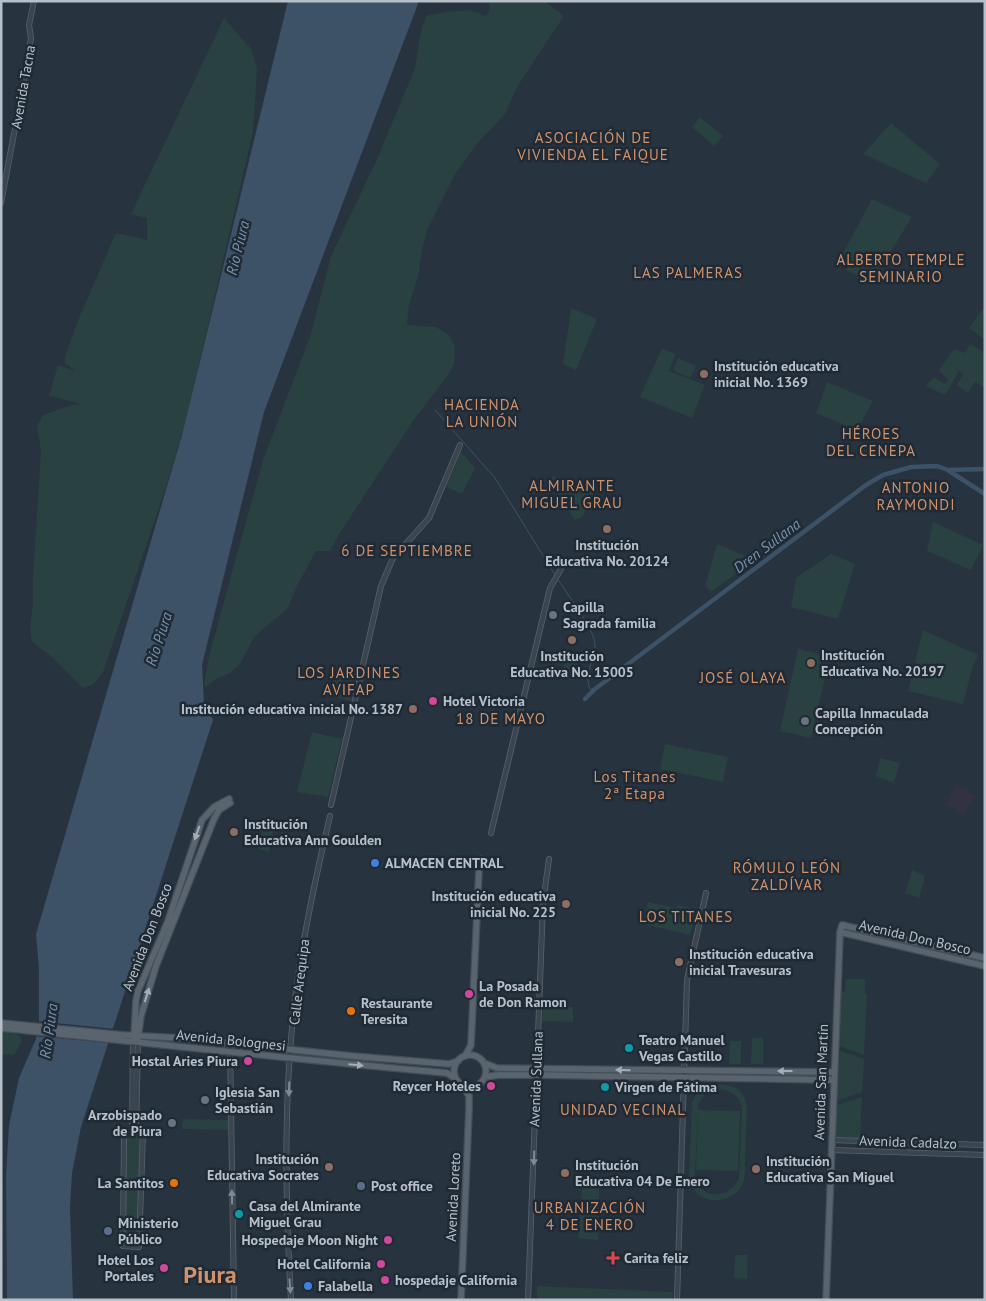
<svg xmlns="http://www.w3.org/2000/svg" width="986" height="1301" viewBox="0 0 986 1301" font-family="'PT Sans',sans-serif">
  <rect width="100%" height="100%" fill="#27333f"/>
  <path fill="#333241" d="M955,784L970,789L968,792L976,796L972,804H969L965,815L945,805Z"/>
  <path fill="#2a4141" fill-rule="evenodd" d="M488,1H544L564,16L517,87L505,114L476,145L455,174L427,230L422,250L418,277L409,304L407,325L436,327L449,335L455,347L454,364L449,374L415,418L338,536L330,551H316L297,586L288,608L254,637L240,664L230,673L216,679L206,687L204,684L209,656L263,460L311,334L331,256L378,157L415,68L421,31L426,16L446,12L470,10L486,16L490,9Z
    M224,18L251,49L257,68L253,132L186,420L165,490L103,672L94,684L83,688L52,657L32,642L30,627L33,603V577L41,451L37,426L43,415L72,405L82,404L49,396L58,365L76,371L65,363V356L79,318L116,233L147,240V218L131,214Z
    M700,117L723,136L714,146L692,127Z
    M891,123L940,164L926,183L863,154Z
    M872,199L912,217L872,282L846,270L850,260L842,255Z
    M985,306V340L969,328Z
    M571,308L597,319L576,370L563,364Z
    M970,344L985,353V388L975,382L968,393L957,385L963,374L959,371L945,395L926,386L934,377L945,384L948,379L939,370L954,349L965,353Z
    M662,348L676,354L669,371L705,385L692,418L640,397Z
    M678,358L696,366L690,378L673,370Z
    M827,382L873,401L857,430L816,413Z
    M461,452L475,468L462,494L446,487Z
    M553,476L562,478L594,493L582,517L575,520L548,479Z
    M933,522L983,545L971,570L927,551Z
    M717,544L755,560L711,592L705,586Z
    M831,554L855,564L838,619L791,607L796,578Z
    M923,630L978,655L972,669L963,704L908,691Z
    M798,649L830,656L811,738L780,731Z
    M566,654L579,656L575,681L562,678Z
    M336,668L357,673L351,701L330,696Z
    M312,732L342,739L328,797L297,792Z
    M665,744L728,757L723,782L660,769Z
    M880,758L900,763L894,783L876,776Z
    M263,824L274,827L269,852L258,849Z
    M912,870L925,876L919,898L905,893Z
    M648,902L676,908L678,905L697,909L690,935L643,924Z
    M846,979H865V993L867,994L864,1055L839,1046L841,992H845Z
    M543,1006L573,1007V1022L542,1021Z
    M1,1031C10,1032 19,1031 22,1041L14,1055L1,1054Z
    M752,1038H763V1064H751Z
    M730,1041H741V1064H729Z
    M840,1051L864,1059L862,1092L839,1100L837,1097Z
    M711,1084C731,1084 745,1086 747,1109C746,1126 746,1143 745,1160C745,1166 745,1174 744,1180C738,1206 691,1209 689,1175L692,1102L699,1091ZM719,1089C731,1090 741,1097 742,1109L739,1178C729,1201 697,1200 695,1173L698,1104L705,1094Z
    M862,1097L860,1139L836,1138L837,1105Z
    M698,1110L740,1111L738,1171L696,1170Z
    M183,1119L229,1120L228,1130L182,1129Z
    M124,1132H143L139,1247L123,1246Z
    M582,1186L599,1187L598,1240L578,1238Z
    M735,1255H748L747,1279L734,1278Z
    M537,1286L673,1292L672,1300H537Z"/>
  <path fill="#3d5267" d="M288,1H419L264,412L202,665L204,704L213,720L81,1127L72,1173L70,1208L73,1300H7L6,1175L9,1125L19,1078L36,1039L39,1020V970L36,934L182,435Z"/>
  <path fill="#27333f" d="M36,1021L115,1029L110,1043L34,1036Z"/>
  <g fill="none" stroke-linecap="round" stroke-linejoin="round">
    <path stroke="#3d5267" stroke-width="1" d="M435,410L495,478L555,575
      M557,578C567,594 589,622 594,639C599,655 582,673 590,689H595"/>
    <path stroke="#3d5267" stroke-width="4.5" d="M949,471L985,494
      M585,699L595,689L866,485L883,475L911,467L937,466L948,470L985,469"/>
    <g stroke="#59636d" stroke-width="6">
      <path id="minor" d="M1,203L28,59L31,38L29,25L34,1
        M331,805L381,586L393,558L429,518L460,445
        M491,833L550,588L561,569
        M230,1043L234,1300
        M124,1132H143L139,1247L123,1246Z
        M132,1132L133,1041
        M136,1132L138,1042
        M831,1140L985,1145
        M831,1150L985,1155
        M291,1300C285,1195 283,1087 297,983C305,927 317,871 330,816
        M528,1300L543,903L549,859
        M677,1300L687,980L706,893"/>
    </g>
    <g stroke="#444e59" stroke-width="8">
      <path id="major" d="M840,932L985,966
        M1,1023L123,1035L180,1038L352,1056L449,1064L458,1061
        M1,1028C150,1043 298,1060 447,1073L456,1079
        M134,1037L136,1001L138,991L168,921L202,820L214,807L229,799
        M138,1038L141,1016L156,966L214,819L219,810L230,803
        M454 1071a16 16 0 1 1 32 0a16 16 0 1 1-32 0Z
        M465,1056L471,1045L479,869L481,859
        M484,1063L497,1068L834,1072
        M485,1077L498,1075H537L834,1080
        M461,1300L469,1109V1096L463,1086
        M826,1300L840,932L842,925L985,958"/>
    </g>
    <use href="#minor" stroke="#3b454f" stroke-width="4.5"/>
    <use href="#major" stroke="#59646f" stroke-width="5.5"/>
  </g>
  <defs><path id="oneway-solid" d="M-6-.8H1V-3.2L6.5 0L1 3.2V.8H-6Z" transform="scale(1.25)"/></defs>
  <g fill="#a4aeb8">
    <use href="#oneway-solid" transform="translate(197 833) rotate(110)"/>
    <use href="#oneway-solid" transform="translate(147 995) rotate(-72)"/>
    <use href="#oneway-solid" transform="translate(356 1065) rotate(5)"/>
    <use href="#oneway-solid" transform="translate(623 1070) rotate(-179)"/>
    <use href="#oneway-solid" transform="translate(785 1071) rotate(-180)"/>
  </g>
  <g fill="#7f8993">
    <use href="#oneway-solid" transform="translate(289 1089) rotate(92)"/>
    <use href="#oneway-solid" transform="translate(534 1158) rotate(92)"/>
    <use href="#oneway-solid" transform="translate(232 1197) rotate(-91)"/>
    <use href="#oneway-solid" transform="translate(290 1286) rotate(86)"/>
  </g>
  <g fill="#8d6e63" stroke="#1f2a35" stroke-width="2">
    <circle cx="704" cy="374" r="5"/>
    <circle cx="607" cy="529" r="5"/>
    <circle cx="572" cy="640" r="5"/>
    <circle cx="811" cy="663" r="5"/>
    <circle cx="413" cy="709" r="5"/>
    <circle cx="234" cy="832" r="5"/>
    <circle cx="566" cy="904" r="5"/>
    <circle cx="679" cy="962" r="5"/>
    <circle cx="329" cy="1167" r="5"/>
    <circle cx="756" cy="1169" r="5"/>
    <circle cx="565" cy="1173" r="5"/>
  </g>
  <g fill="#6b7280" stroke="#1f2a35" stroke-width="2">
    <circle cx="553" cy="615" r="5"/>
    <circle cx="805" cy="721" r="5"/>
    <circle cx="205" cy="1100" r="5"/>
    <circle cx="172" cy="1123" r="5"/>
  </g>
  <g fill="#d1479c" stroke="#1f2a35" stroke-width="2">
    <circle cx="433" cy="701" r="5"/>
    <circle cx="469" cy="994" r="5"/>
    <circle cx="248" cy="1061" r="5"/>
    <circle cx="491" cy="1086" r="5"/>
    <circle cx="388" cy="1240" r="5"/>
    <circle cx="381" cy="1264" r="5"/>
    <circle cx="164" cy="1268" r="5"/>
    <circle cx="385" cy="1280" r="5"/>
  </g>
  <g fill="#3f7fe0" stroke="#1f2a35" stroke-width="2">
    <circle cx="375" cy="863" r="5"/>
    <circle cx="308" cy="1286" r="5"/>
  </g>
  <g fill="#e8710a" stroke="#1f2a35" stroke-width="2">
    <circle cx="351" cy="1011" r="5"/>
    <circle cx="174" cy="1183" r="5"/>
  </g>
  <g fill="#0f9aa8" stroke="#1f2a35" stroke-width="2">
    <circle cx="629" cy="1048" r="5"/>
    <circle cx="605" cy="1087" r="5"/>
    <circle cx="239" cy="1214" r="5"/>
  </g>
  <g fill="#5c6f8a" stroke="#1f2a35" stroke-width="2">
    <circle cx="361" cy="1186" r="5"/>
    <circle cx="108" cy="1231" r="5"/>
  </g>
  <path fill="#e0444e" stroke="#1f2a35" stroke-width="2" d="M610.5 1250.5h5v5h5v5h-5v5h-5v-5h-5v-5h5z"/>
  <g text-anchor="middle" stroke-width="5" stroke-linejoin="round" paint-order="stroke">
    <g font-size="14" fill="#b7c0ca" stroke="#1f2a35">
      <text transform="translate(23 87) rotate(-80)" y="5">Avenida Tacna</text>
      <text transform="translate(147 937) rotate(-69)" y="5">Avenida Don Bosco</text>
      <text transform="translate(915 937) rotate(13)" y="5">Avenida Don Bosco</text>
      <text transform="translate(299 982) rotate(-83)" y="5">Calle Arequipa</text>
      <text transform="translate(231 1040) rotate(6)" y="5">Avenida Bolognesi</text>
      <text transform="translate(536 1079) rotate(-88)" y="5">Avenida Sullana</text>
      <text transform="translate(821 1082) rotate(-88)" y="5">Avenida San Martín</text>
      <text transform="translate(908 1142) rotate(2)" y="5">Avenida Cadalzo</text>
      <text transform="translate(453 1197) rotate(-87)" y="5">Avenida Loreto</text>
    </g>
    <g font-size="14" font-weight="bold" fill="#b7c0ca" stroke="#1f2a35" text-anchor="start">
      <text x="714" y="371">Institución educativa<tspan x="714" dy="16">inicial No. 1369</tspan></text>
      <text x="607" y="550" text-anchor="middle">Institución<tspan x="607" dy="16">Educativa No. 20124</tspan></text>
      <text x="563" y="612">Capilla<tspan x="563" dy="16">Sagrada familia</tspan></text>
      <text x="821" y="660">Institución<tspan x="821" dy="16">Educativa No. 20197</tspan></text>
      <text x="572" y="661" text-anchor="middle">Institución<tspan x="572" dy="16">Educativa No. 15005</tspan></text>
      <text x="443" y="706">Hotel Victoria</text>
      <text x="403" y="714" text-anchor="end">Institución educativa inicial No. 1387</text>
      <text x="815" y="718">Capilla Inmaculada<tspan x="815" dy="16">Concepción</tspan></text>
      <text x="244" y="829">Institución<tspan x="244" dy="16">Educativa Ann Goulden</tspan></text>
      <text x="385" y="868">ALMACEN CENTRAL</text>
      <text x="556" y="901" text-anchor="end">Institución educativa<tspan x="556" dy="16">inicial No. 225</tspan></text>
      <text x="689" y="959">Institución educativa<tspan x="689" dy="16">inicial Travesuras</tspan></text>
      <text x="479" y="991">La Posada<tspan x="479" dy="16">de Don Ramon</tspan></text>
      <text x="361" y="1008">Restaurante<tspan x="361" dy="16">Teresita</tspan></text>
      <text x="639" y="1045">Teatro Manuel<tspan x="639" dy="16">Vegas Castillo</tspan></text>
      <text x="238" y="1066" text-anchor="end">Hostal Aries Piura</text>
      <text x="481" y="1091" text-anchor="end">Reycer Hoteles</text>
      <text x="615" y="1092">Virgen de Fátima</text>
      <text x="215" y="1097">Iglesia San<tspan x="215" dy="16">Sebastián</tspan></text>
      <text x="162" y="1120" text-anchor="end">Arzobispado<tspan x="162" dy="16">de Piura</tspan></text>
      <text x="319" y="1164" text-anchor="end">Institución<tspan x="319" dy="16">Educativa Socrates</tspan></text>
      <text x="766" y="1166">Institución<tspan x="766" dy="16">Educativa San Miguel</tspan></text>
      <text x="575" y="1170">Institución<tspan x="575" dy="16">Educativa 04 De Enero</tspan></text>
      <text x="164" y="1188" text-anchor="end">La Santitos</text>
      <text x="371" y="1191">Post office</text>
      <text x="249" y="1211">Casa del Almirante<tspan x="249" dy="16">Miguel Grau</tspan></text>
      <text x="118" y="1228">Ministerio<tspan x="118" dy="16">Público</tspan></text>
      <text x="378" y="1245" text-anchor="end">Hospedaje Moon Night</text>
      <text x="624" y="1263">Carita feliz</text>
      <text x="154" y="1265" text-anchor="end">Hotel Los<tspan x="154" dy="16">Portales</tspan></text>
      <text x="371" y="1269" text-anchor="end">Hotel California</text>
      <text x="395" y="1285">hospedaje California</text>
      <text x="318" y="1291">Falabella</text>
    </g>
    <g font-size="15" letter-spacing="1" fill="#d1916b" stroke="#1f2a35">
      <text x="593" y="143">ASOCIACIÓN DE<tspan x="593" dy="17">VIVIENDA EL FAIQUE</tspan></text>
      <text x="901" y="265">ALBERTO TEMPLE<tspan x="901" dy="17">SEMINARIO</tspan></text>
      <text x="688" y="278">LAS PALMERAS</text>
      <text x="482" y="410">HACIENDA<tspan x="482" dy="17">LA UNIÓN</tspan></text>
      <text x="871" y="439">HÉROES<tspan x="871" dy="17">DEL CENEPA</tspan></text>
      <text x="572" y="491">ALMIRANTE<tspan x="572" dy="17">MIGUEL GRAU</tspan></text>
      <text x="916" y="493">ANTONIO<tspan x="916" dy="17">RAYMONDI</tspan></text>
      <text x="407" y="556">6 DE SEPTIEMBRE</text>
      <text x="349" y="678">LOS JARDINES<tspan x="349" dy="17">AVIFAP</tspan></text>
      <text x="743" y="683">JOSÉ OLAYA</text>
      <text x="501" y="724">18 DE MAYO</text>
      <text x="635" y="782">Los Titanes<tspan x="635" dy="17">2ª Etapa</tspan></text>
      <text x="787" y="873">RÓMULO LEÓN<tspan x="787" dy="17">ZALDÍVAR</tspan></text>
      <text x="686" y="922">LOS TITANES</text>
      <text x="623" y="1115">UNIDAD VECINAL</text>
      <text x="590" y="1213">URBANIZACIÓN<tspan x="590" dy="17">4 DE ENERO</tspan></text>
    </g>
    <g font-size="15" font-style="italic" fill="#7992ab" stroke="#1f2a35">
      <text transform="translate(238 248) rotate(-76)" y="5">Río Piura</text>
      <text transform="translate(767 546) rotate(-37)" y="5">Dren Sullana</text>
      <text transform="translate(159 639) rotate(-72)" y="5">Río Piura</text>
      <text transform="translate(49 1031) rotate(-82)" y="5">Río Piura</text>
    </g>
    <g font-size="24" font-weight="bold" fill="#d1916b" stroke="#1f2a35">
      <text x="210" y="1283">Piura</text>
    </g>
  </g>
  <rect width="986" height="1301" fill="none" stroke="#b7c0ca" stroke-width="5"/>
</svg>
